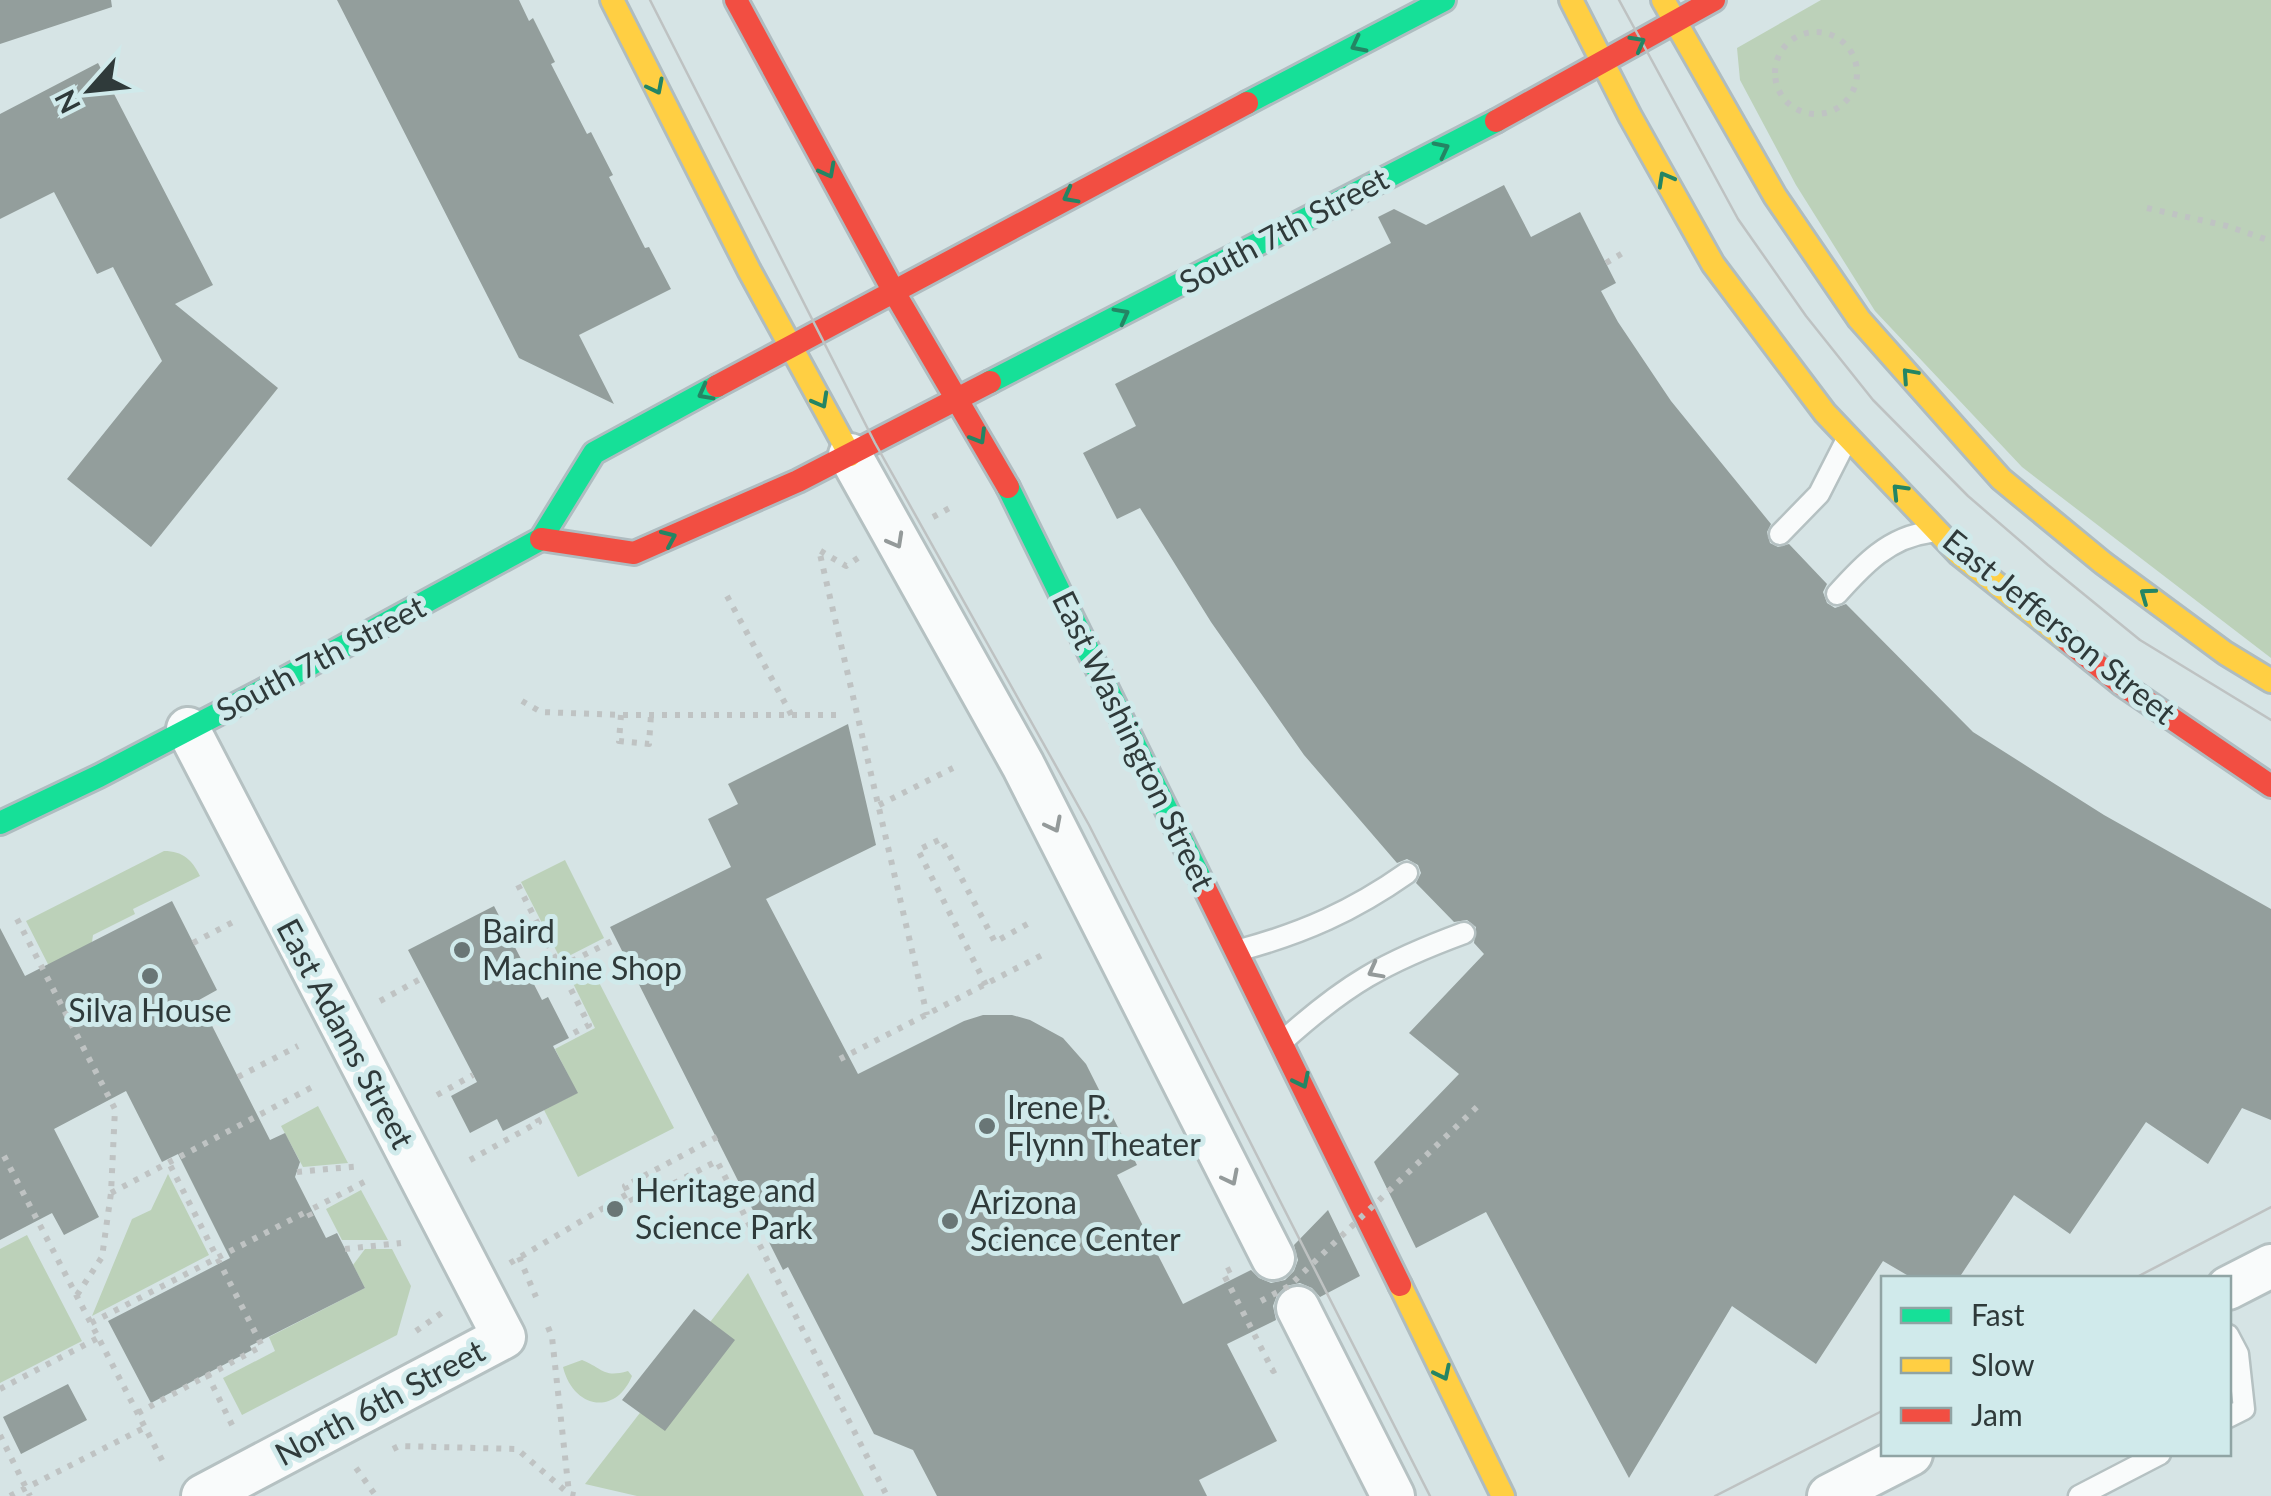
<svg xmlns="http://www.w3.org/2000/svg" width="2271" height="1496" viewBox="0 0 2271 1496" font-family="Lato,sans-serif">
  <rect width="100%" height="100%" fill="#d6e4e5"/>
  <path fill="#bcd1b9" d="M1821,0H2271V658L2022,467L1875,311L1796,185L1740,80L1737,48Z
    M164,851C183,851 192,860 200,876L133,909L135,914L93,935L92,942L54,976L26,921Z
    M565,860L604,938L561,960L521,882Z
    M588,961L674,1128L578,1177L544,1110L577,1093L555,1049L595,1028L567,971Z
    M318,1106L348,1163L303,1167L281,1126Z
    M168,1174L209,1255L92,1316L132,1219L151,1210Z
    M361,1190L388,1240H342L326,1209Z
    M27,1235L82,1341L0,1383V1249Z
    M365,1249H392L411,1286L397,1335L242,1415L223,1378L275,1351L269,1337L365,1288L353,1265Z
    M748,1273L864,1496H637L585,1484Z
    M582,1360C604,1369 603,1378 628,1371L632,1376C615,1417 573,1408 563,1367Z"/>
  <path fill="#939e9c" d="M0,0H111L112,7L0,44Z
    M337,0H519L529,21L533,18L555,62L551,64L587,134L591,132L613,175L609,177L645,248L649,247L671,289L579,335L614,404L519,358Z
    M98,63L213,285L175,304L278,388L151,547L67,479L162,361L113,267L97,274L54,192L0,219V114Z
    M1504,185L1531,237L1580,212L1616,283L1601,291L1618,322L1671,401L1771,524L1767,532L1770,543L1778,547L1789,544L1827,584L1823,592L1827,603L1835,608L1846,604L1973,732L2104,815L2271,909V1120L2242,1108L2208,1164L2146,1122L2070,1234L2014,1195L1959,1278H1912L1883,1261L1816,1364L1732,1306L1629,1478L1486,1212L1416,1248L1374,1162L1459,1074L1409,1033L1484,954L1474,943L1476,927L1467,920L1454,922L1416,883L1421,873L1418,865L1407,859L1397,863L1304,755L1211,622L1140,508L1117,519L1083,453L1136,426L1115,384L1391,243L1378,217L1394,209L1426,225Z
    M848,724L876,845L766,899L858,1074L964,1021L983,1015H1012L1030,1020L1063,1038L1086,1064L1137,1165L1117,1175L1183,1304L1251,1270L1259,1278L1271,1283L1285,1280L1294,1271L1298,1260L1294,1245L1328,1210L1360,1276L1320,1297L1312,1288L1300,1283L1286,1286L1277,1295L1273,1306L1276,1320L1227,1344L1277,1441L1199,1480L1207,1496H937L913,1450L874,1434L788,1267L783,1270L610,927L731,867L708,819L738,804L728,784Z
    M172,901L217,990L199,1000L270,1140L285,1133L300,1162L295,1177L326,1238L337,1233L365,1288L250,1346L252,1350L151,1403L108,1321L230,1258L178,1154L162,1162L126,1091L54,1129L99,1217L64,1235L52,1213L0,1240V928L25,976Z
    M494,906L542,1000L548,997L569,1038L553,1046L578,1093L503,1131L497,1119L470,1133L451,1096L477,1082L408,950Z
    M694,1309L735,1340L665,1431L622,1400Z
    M68,1384L87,1420L21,1454L3,1417Z"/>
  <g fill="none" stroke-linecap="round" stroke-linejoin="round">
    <g stroke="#b5c1c2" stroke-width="25">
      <path id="lane" d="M1780,534L1819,494L1847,439
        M1837,594C1863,565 1889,537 1930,532
        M1240,950C1303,933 1353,911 1407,873
        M1283,1041C1346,984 1385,962 1464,933
        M2228,1335L2238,1354L2244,1409L2228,1417
        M2079,1496L2160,1454"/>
    </g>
    <g stroke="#b5c1c2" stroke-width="48">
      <path id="street" d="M850,455L1023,765L1273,1258
        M188,729L504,1337L203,1496
        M2228,1288L2271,1266
        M1298,1308L1393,1496
        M1829,1496L1911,1454"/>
    </g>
    <g stroke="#afbcc0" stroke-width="28">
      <path id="fast" d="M1247,103L1444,0
        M990,382L1496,121
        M1008,487L1202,882
        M0,823L99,776L258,693L541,539L594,453L717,386"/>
    </g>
    <g stroke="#afbcc0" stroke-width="28">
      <path id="slow" d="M612,0L749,270L850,455
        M1571,0L1630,116L1713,264L1825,413L1959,554L2068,641
        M1663,0L1775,196L1859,319L2001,479L2103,563L2225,653L2271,681
        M1400,1285L1503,1496"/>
    </g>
    <g stroke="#afbcc0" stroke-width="28">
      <path id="jam" d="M736,0L894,292L1008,487
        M1496,121L1714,0
        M717,386L1247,103
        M541,539L634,553L798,481L990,382
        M2068,641L2121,684L2271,786
        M1202,882L1400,1285"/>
    </g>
    <path stroke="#bfc3c3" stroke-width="6" stroke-dasharray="5 8" stroke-linecap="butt" d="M1775 73a41 41 0 1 1 82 0a41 41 0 1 1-82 0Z
      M2147,208L2227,226L2271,241
      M1606,263L1626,251
      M933,517L955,505
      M858,558L846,566L819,550L927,1015
      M727,596L792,716
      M522,701L541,712L621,715H838
      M621,715L619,741L649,744L651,715
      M879,805L953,768
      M518,885L589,1025L568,1036
      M17,919L115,1109L111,1193L102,1257L77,1295
      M193,943L233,922
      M560,967L616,939
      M986,985L918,850L941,839L995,942L1031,922
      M380,1001L422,978
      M840,1059L1046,953
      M238,1077L298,1046
      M437,1095L473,1075
      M717,1137L625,1186L634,1204L717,1161L887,1496
      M4,1156L164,1464
      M470,1160L539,1122L535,1115
      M297,1172L361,1166
      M111,1193L318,1084
      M311,1217L308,1211L368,1180
      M345,1249L401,1243
      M519,1257L536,1297
      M510,1263L629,1193
      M1231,1269L1223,1273L1273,1371L1281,1367
      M91,1323L308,1211
      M548,1327L552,1337L569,1493
      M416,1331L443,1312
      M207,1374L233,1427
      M0,1389L98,1338
      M138,1413L262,1346L168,1161
      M0,1435L30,1496
      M393,1449L399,1446L517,1449L569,1494L579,1496
      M356,1468L376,1496
      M10,1496L144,1428"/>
    <use href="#lane" stroke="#f9fbfb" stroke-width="20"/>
    <use href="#street" stroke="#f9fbfb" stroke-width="42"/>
    <use href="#fast" stroke="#16e098" stroke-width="22"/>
    <use href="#slow" stroke="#ffcf43" stroke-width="22"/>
    <use href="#jam" stroke="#f24e42" stroke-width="22"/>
    <path stroke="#bec2c2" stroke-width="2.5" d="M650,0L875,443L1089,825L1430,1496
      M1619,0L1738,219L1806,316L1873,400L1968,496L2048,565L2140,640L2271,720
      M2135,1278L2271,1207
      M1715,1496L1884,1410"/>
    <path stroke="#bfc3c3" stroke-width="6" stroke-dasharray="5 8" stroke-linecap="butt" d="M1261,1301L1289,1286L1479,1105"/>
  </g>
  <defs><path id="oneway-chevron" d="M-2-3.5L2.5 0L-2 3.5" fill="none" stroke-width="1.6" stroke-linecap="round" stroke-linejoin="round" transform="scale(2.5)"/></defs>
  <g stroke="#248564">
    <use href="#oneway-chevron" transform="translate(1638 43) rotate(-29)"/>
    <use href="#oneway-chevron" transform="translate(1358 45) rotate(153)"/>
    <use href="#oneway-chevron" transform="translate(656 87) rotate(63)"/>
    <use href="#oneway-chevron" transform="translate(1442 149) rotate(-27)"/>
    <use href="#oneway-chevron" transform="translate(828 171) rotate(62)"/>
    <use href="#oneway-chevron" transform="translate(1665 179) rotate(-119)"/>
    <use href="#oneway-chevron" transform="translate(1070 196) rotate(152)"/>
    <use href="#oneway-chevron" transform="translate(1122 315) rotate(-28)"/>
    <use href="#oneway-chevron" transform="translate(1909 375) rotate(-132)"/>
    <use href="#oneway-chevron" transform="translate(705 393) rotate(152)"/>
    <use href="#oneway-chevron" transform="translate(821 401) rotate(61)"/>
    <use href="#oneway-chevron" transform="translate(979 437) rotate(59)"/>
    <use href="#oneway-chevron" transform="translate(1899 491) rotate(-134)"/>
    <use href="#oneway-chevron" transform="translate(669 538) rotate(-24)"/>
    <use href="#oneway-chevron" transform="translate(2147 595) rotate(-144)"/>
    <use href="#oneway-chevron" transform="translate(1302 1081) rotate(64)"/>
    <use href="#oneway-chevron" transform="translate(1443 1373) rotate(64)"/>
  </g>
  <g stroke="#949a9a">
    <use href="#oneway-chevron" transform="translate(896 541) rotate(61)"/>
    <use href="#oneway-chevron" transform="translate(1054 825) rotate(63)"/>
    <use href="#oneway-chevron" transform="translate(1375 971) rotate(152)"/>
    <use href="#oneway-chevron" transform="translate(1231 1178) rotate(63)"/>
  </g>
  <g fill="#697676" stroke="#d0eaeb" stroke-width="4">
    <circle cx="462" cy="950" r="10"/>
    <circle cx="150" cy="976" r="10"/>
    <circle cx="987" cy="1126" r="10"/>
    <circle cx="615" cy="1209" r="10"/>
    <circle cx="950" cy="1221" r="10"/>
  </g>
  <g text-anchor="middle" stroke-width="10" stroke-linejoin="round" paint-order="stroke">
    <g font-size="32" fill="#2f3a3a" stroke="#d0eaeb">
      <text transform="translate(1284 231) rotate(-28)" y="11">South 7th Street</text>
      <text transform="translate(2059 627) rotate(39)" y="11">East Jefferson Street</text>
      <text transform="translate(321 659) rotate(-28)" y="11">South 7th Street</text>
      <text transform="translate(1133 741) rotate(64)" y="11">East Washington Street</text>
      <text transform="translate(345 1034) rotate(62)" y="11">East Adams Street</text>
      <text transform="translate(380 1403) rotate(-28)" y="11">North 6th Street</text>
    </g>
    <g font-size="32" fill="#2f3a3a" stroke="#d0eaeb" text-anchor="start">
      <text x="482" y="943">Baird<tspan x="482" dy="37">Machine Shop</tspan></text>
      <text x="150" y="1022" text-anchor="middle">Silva House</text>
      <text x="1007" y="1119">Irene P.<tspan x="1007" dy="37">Flynn Theater</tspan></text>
      <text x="635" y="1202">Heritage and<tspan x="635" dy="37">Science Park</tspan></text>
      <text x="970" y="1214">Arizona<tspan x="970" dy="37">Science Center</tspan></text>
    </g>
  </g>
  <rect x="1881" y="1276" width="350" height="180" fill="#d0eaeb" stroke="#90a4a4" stroke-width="2.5"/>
  <rect x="1901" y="1308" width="50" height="15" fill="#16e098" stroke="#90a4a4" stroke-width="2.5"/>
  <text x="1971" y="1326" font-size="30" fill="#2f3a3a">Fast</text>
  <rect x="1901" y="1358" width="50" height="15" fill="#ffcf43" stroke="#90a4a4" stroke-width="2.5"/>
  <text x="1971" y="1376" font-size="30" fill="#2f3a3a">Slow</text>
  <rect x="1901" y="1408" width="50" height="15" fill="#f24e42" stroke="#90a4a4" stroke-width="2.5"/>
  <text x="1971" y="1426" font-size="30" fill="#2f3a3a">Jam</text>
  <g transform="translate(90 90) rotate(243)" stroke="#d0eaeb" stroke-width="8" paint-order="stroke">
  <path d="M0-8L18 38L0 25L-18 38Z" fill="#2f3a3a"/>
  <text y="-15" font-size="28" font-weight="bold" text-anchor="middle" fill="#2f3a3a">N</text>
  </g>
</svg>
